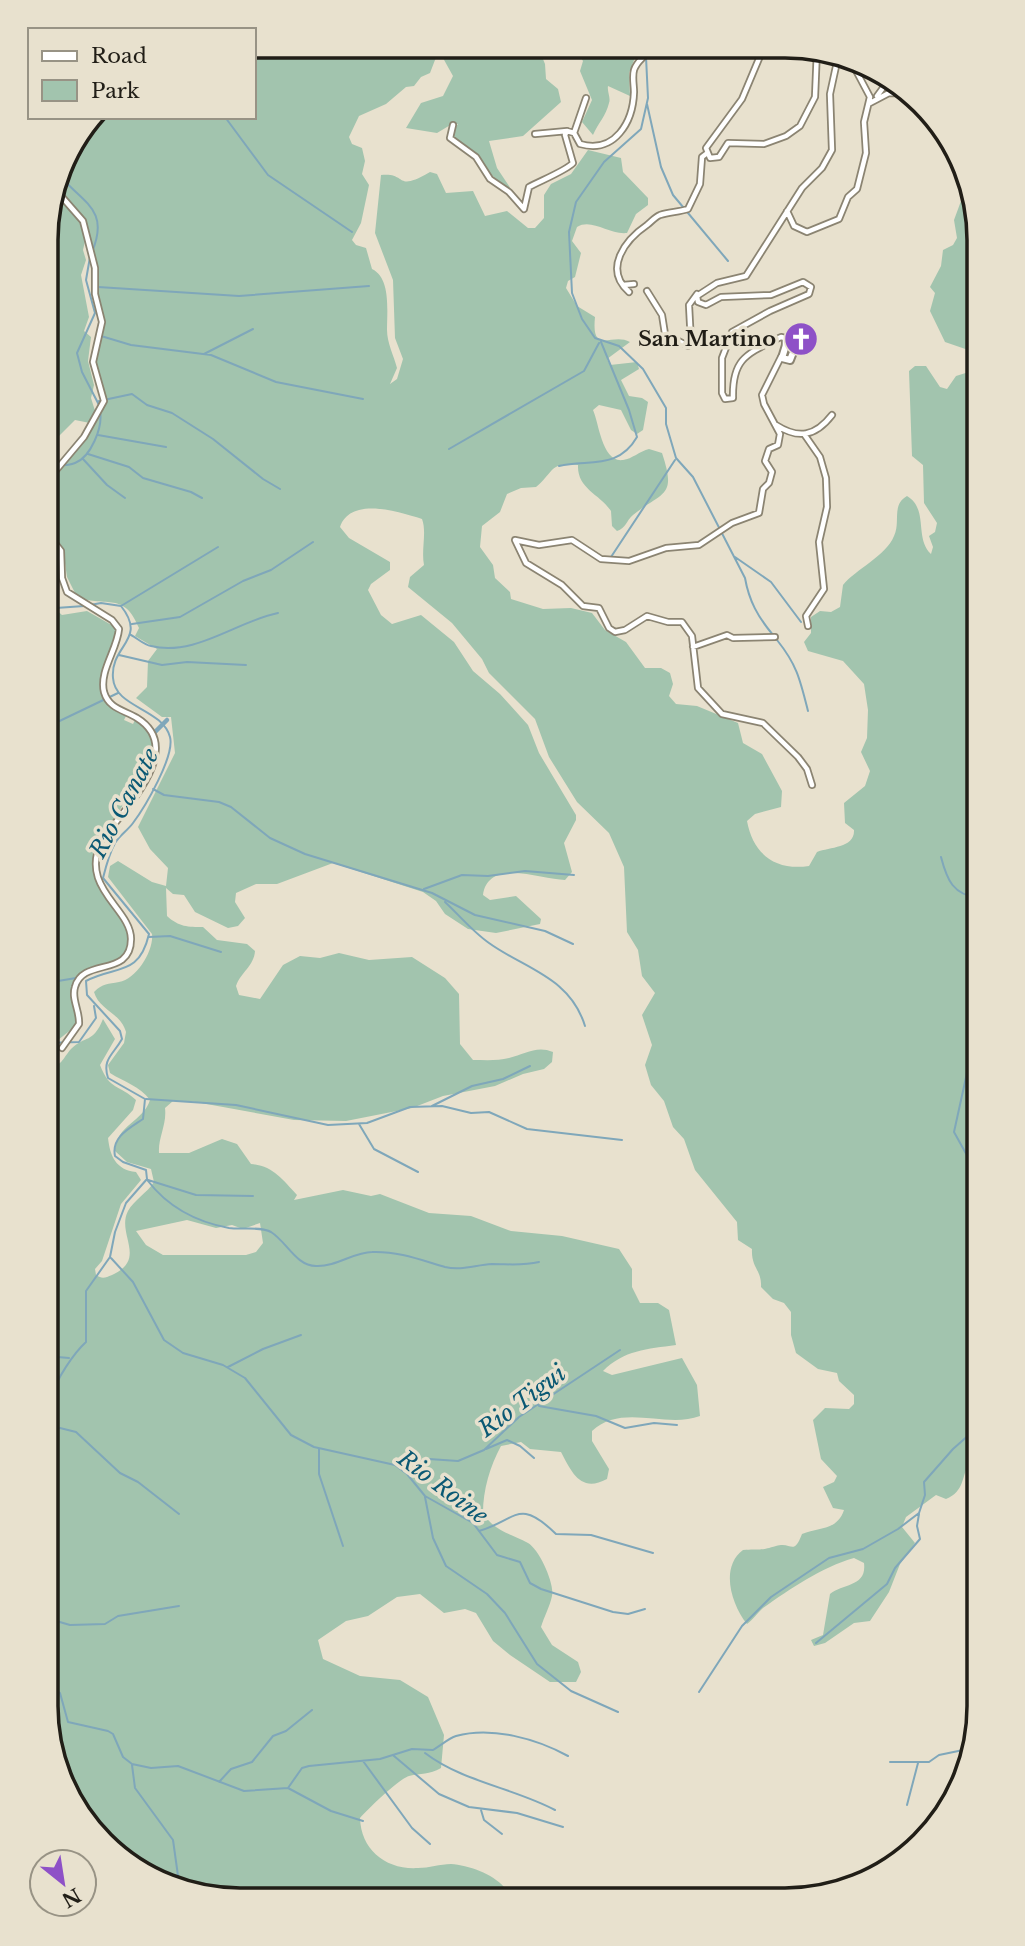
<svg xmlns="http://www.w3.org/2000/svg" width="1025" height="1946" viewBox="0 0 1025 1946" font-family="'Libre Baskerville',serif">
  <rect width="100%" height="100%" fill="#e8e1ce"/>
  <path fill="#a2c4ae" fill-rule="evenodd" d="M254,46L440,47L430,73L421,77L414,86L406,87L386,104L359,116L349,137L352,144L362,148L365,161L362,174L369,185L361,223L352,240L356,245L366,248L372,269C391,278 387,311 387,330C387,343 394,356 397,368L390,384L397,379L403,359L395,338L393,280L375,233L381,175C408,172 394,193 430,172L437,174L446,193L473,191L485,216L507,211L528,228H535L544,218V195L551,184L571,174L588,150L621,158L623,172L648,198V205L636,214L627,233C609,235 592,218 577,227L572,241L581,253L575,277L568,281L566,288L577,306L595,317C591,356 612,332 630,342L607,359L610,365L637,362L639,369L621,380L629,396L642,398L648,402L643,430L637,434L631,430L621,410L599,405L593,410C599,423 602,463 623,460C632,459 640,451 649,449L662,453C677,498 663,491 633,515C626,521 626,528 617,531L612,526L611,511C600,494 577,489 578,465C550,461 554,472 536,487L521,488L507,494L500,512L482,526L480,547L493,565L495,578L510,592L511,599L543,609L571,608L592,613L605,630L626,642L645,668H661L670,673L673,684L669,696L676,704L697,706L738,723L743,743L762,754L782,791L781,807L755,814L747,821C753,854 775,871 809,866L817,852C830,847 855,848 854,830L845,823L844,803L865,786L870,771L861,752L867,738L868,710L864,684L843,661L808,651L804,642L811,633V617L820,611L831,612L840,607L843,585C856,569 886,556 894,536C901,522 891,505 907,496C929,509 914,538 931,554L933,547L929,536L935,532L937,523L924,503L923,465L912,456L909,371L915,366H926L940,387L947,389L956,376L972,371L977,353L945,342L930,311L935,293L930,287L941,266L943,250L953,245L957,238L954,220L961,201V184L954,155L969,178L979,240V553L974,556L979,566V1458L970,1461C961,1477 965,1491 946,1499L936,1495L906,1517L902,1527L915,1543L900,1564L889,1592L870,1621L854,1623L825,1643L814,1646L811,1640L823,1635L830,1594C843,1583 867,1587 864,1563L854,1558C822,1567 790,1589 763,1608C757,1613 754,1619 747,1624C731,1604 720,1567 743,1550C761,1548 756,1552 776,1546C792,1541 793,1557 802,1534C819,1527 837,1531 844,1510L833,1508L823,1487L834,1482L837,1476L821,1459L813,1420L825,1408L849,1409L854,1404V1395L839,1381L837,1373L818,1369L796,1353L791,1335V1312L784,1303L773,1299L761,1287C762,1270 751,1268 752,1249L738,1240L737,1222L695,1170L684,1139L673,1127L664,1101L651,1085L645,1065L652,1045L642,1015L655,993L642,976L638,950L627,932L624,867L609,833L577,802L549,757L535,719L489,673L482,659L452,623L408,587L410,577L424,565C421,550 427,532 422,519C399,512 351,496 340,527L349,538L390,562V570L371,584L368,590L381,615L392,624L421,615L454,642L473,671L500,694L528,725L539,753L576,815V820L564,843L572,872L565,880C542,880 488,857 483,895L490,900L516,896L541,919L540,924L496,933L468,929L445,914L436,901L423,892L333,863L277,884H256L236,893L235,902L245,918L238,926L228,928L195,912L184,895L173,894L166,888L167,916C179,927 188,927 203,927L217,940L247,944L255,951C254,966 241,972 236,986L239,995L260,999L283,965L300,956L320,958L339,953L369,960L412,957L445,978L459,994L460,1044L473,1060C485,1060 498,1061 509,1058C525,1054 537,1045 553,1052L552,1062L544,1069L523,1074L495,1086L443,1096L412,1108L346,1121L294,1120L190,1101H173L165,1108C167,1125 158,1137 159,1153H189L222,1139L237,1144L251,1164C273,1166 282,1179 297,1195L294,1200L343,1190L371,1196L380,1194L429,1213L471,1216L511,1231L562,1236L619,1249L632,1269V1287L640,1303H658L669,1310L676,1345C647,1349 624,1350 603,1371L612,1375L682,1358L697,1385L700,1416C666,1429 622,1403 592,1431V1441L609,1469L607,1479C581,1493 572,1473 561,1452L530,1449L521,1442L501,1446C490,1466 483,1490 483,1513C495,1532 510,1533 528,1543C539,1549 555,1584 552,1596C550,1606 544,1617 541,1627L552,1645L578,1662L581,1672L576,1682H550L510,1655L493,1641L476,1613L465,1609L444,1613L420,1594L397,1597L368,1616L346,1621L318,1640L323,1659L360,1676L400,1680L428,1697L444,1735L441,1768C429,1775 421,1773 409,1776C399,1779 368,1809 360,1818C361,1850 386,1870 418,1868C429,1868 440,1864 451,1864C468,1865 493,1874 504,1887L493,1900L214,1899L112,1853L56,1768L46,1706V1068C62,1067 62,1059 71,1049C85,1035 93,1044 103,1019L115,1039L100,1065C110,1091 119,1084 136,1100L133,1110L108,1138C110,1156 116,1170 136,1172L141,1180L121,1204L102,1261L95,1269L96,1275C102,1279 105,1278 112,1275C148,1259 116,1234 128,1211C134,1200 147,1193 154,1182L151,1169L127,1162L115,1151C116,1125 143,1122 150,1100C140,1086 124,1082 110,1073L108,1065L124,1043L126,1032C121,1013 99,1010 94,992C103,983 108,984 119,982C137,979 154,950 152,934L108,877L110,866L118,861L152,882L166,886L168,868L150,849L138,827L175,753L171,717H162L136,698L147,687L148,661L157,649L135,636L139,628C124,591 107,608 77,597L67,577L63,549L47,530C47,520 45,506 47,497C55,460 95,436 107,400L95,364L103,323L97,299V272L85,220L56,187L66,153L93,117H254ZM187,1220L216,1228L232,1225L243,1229L260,1223L263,1243L256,1252L246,1255H163L146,1245L136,1231Z
    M461,47H538L545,64L546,79L558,89L561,102L523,136L489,141L497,168L517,198L452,139L450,134L458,124H452L437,133L406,128L421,103L443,96L453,76L443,58L449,50Z
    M575,48H634L636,55L629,73L630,96L608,86C607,92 611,98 609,103C606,116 598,123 593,135L582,122L592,100L580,71L583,61Z
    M54,192L82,223L86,237L83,250L86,260L81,275L89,317L84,331L91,337L88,361L94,385L91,398L96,414L90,423L75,420L47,448V215Z
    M47,602L62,615L87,611L115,627L116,635C106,664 86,701 126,716L124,720L133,724L135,720C149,727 154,743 154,757L99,842C87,887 113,898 129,935C126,972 106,960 81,974L72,989L77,1025L58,1040H46Z"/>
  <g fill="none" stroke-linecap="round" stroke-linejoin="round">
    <path stroke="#7fa7ba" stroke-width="2" d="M652,48L676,58
      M646,57L648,98L641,129L604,162L576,202L569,232L572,293L582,319L595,338L619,346L643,369L666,408V424L676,458L693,477L745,578C749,601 758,617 773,635
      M647,104L661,167L673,195L728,261
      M225,117L268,175L352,232
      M59,175C83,203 110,209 92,252
      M90,257L86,280L95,313L77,353L82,372L99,405
      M98,287L239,296L369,286
      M101,336L131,345L211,355L276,382L363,399
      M204,354L253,329
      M99,401L132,394L147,405L172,413L213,439L263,479L280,489
      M98,435L166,447
      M449,449L584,371L599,343
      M88,454L129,467L143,478L191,492L202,498
      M83,459L107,485L125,498
      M47,465C56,465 66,467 75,463C91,457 103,427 100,411
      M559,466C589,459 618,470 637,437L629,410L601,342
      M47,539L55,557L48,598L56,608L84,606
      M611,557L675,460
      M735,557L771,582L801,622
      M121,606L218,547
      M132,624L180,617L243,581L271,570L313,542
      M131,635C137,638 144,645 151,646C195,657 237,621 278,613
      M777,640C797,665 800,679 808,711
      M119,655L162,665L187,662L246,665
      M47,727L118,693
      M153,789L164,795L219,802L231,807L270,838L305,854L432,893L475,915L545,931L573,944
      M941,857C947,880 953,895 979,898
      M424,889L462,875L488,876L525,871L574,875
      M445,902C459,915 473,932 489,943C525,969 570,977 585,1026
      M149,937L170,936L221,952
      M46,983L76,978
      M46,1043L79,1042L96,1018L94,1006
      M146,1099L236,1105L328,1125L367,1123L410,1107L442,1106L471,1113L489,1112L527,1129L622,1140
      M432,1106L472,1086L503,1079L530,1066
      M359,1124L374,1149L418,1172
      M979,1177L954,1132L972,1050L979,1040
      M148,1180L196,1195L253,1196
      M148,1181C168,1207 197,1222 229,1228C242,1230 260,1226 271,1232C287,1242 296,1266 316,1266C336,1267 354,1252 372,1252C398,1251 421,1260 445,1267C461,1271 475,1265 492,1264C509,1264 522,1266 539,1262
      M111,1258L133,1282L164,1340L183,1353L223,1365L245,1378L291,1435L314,1447L395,1465L407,1474L425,1496L473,1523L497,1555L520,1562L530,1583L541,1589L613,1612L628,1614L645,1609
      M46,1356L69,1358
      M228,1367L263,1349L301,1335
      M539,1406L596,1416L625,1428L654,1423L677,1425
      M46,1425L57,1430
      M60,1428L76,1432L120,1473L138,1482L179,1514
      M46,1446C70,1432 51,1415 53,1395C55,1380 75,1352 86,1342V1291L110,1257L115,1232L126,1203L147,1179L146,1170L123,1162L115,1156C111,1137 130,1128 143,1119L145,1099L108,1078C102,1059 113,1055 122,1039L120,1031L87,995L86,981C116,965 139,977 149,934L103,878C106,866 109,854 115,843C120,835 128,830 133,823C145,807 175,756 170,737C162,708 115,708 113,678C110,645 148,640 121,606L101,603L90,605
      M319,1449V1474L343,1546
      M486,1449L507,1440L520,1446L534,1458
      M396,1465L429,1459L458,1461L484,1450L519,1417L620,1350
      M425,1497L433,1538L446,1566L487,1594L505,1613L537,1664L571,1691L618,1712
      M479,1531C517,1520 518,1497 556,1534L591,1535L653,1553
      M46,1618L70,1625L105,1624L118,1616L179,1606
      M816,1643L887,1584L895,1568L920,1539L917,1526L919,1514
      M46,1683L60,1693L68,1722L108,1731L113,1734L123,1757L132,1764L151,1768L178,1766L244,1791L288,1788L302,1768L309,1766L380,1759L412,1749L433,1750C440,1746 449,1738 456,1736C492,1726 537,1739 568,1756
      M699,1692L742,1626L771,1597L829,1558L863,1549L898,1529L919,1513L925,1495L924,1482L953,1449L979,1426
      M425,1753C463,1782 514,1788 555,1810
      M394,1756L439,1794L469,1807L517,1813L563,1827
      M363,1761L412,1828L430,1844
      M890,1762H929L939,1755L968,1749
      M132,1765L135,1788L173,1840L179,1883
      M219,1782L231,1769L252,1762L273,1736L286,1731L312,1710
      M288,1788L331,1811L363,1821
      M907,1805L918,1763
      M481,1810L484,1820L502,1834
      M509,1900L527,1889H544"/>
    <path stroke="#7fa7ba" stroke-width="4.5" d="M155,732L167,720"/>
    <g stroke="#8b8472" stroke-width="8">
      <path id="street" d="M763,49L742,99L706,148L710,158L719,157L728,143L764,144L786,136L800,126L815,97L817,49
        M877,96L888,81
        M870,103L889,93L914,94
        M453,125L450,138L476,157L490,179L509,192L524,209L529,187C540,181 567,170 573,163L565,135L567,131L574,133L580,144C615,154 633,122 634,92C634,85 632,77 634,70C637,60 646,57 650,48
        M574,133L586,98
        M535,134L567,131
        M787,211L794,226L807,232L839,219L848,197L857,189L866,153L864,122L870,97L852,63
        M623,285L634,284
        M647,291L662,315L665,334L688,346L691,343L689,305L697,294
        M629,292C603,269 625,240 647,225C652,221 655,217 660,215C669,212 679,212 688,209L700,184L702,157L706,154
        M785,345V338L781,337C747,354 732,358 733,398L725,399L722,393V358L732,332L770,311L809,294L811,287L803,282L771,295L721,297L706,305L698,302L697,296L717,283L746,276L802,188L822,168L832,150L830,94L838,57
        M781,357L762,395L764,404L780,434L778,445L769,449L765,461L772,472L769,483L763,489L759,513L732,523L699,545L666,548L629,561L601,559L572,540L539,545L515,540L526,563L562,585L583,606L599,608L609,628L615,632L625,630L647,616L668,622H682L692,636L698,688L722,714L763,723L798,757L807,769L812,785
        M776,425C798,439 815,437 832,415
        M804,434L820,457L826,478L827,507L819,542L824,589L806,616L808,626
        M47,481L84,437L104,401L93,362L102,322L95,294V268L83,221L55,189
        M47,533L61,551L62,578L67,592L112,620L119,629C117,650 99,671 104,692C109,709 124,710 137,718C187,749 124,809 102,840C78,888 131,908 131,939C131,978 83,957 75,987C71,999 80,1011 79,1024L62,1048
        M693,647L727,635L733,638L775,637"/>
    </g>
    <g stroke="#8b8472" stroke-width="10">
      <path id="secondary" d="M786,345L795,347L790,360L782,358Z"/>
    </g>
    <use href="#street" stroke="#fff" stroke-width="4.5"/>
    <use href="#secondary" stroke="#fff" stroke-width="6"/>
  </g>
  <defs>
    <g id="church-disc" transform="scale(1.75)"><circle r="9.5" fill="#8e51c7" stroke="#e8e1ce"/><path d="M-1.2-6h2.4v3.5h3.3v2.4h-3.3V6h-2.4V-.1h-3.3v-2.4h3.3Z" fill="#fff"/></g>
  </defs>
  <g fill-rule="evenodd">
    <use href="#church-disc" x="801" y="339"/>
  </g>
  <g text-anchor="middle" stroke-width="7" stroke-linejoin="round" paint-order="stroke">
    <g font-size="21" font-weight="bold" fill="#211e17" stroke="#e8e1ce" text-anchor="end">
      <text x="776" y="346">San Martino</text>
    </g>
    <g font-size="23" font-style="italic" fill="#0b5974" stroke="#e8e1ce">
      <text transform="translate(124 803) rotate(-62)" y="8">Rio Canate</text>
      <text transform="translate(522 1401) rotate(-37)" y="8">Rio Tigui</text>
      <text transform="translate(443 1487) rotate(37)" y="8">Rio Roine</text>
    </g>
  </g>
  <path d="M0 0H1025V1946H0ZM240 58H785A182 182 0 0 1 967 240V1706A182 182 0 0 1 785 1888H240A182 182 0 0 1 58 1706V240A182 182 0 0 1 240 58Z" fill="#e8e1ce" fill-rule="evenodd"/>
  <path fill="none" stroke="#211e17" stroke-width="3.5" d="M240 58H785A182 182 0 0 1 967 240V1706A182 182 0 0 1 785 1888H240A182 182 0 0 1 58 1706V240A182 182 0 0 1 240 58Z"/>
  <rect x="28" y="28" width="228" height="91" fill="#e8e1ce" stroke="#989385" stroke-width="2"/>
  <rect x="42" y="51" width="35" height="10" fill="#ffffff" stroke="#989385" stroke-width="2"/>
  <text x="91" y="63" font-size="21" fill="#211e17">Road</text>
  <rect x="42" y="80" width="35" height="21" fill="#a2c4ae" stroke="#989385" stroke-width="2"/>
  <text x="91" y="98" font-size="21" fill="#211e17">Park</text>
  <g transform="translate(63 1883) rotate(150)"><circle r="33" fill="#e8e1ce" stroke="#989385" stroke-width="2"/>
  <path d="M0-5L12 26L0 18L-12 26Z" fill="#8e51c7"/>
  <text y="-10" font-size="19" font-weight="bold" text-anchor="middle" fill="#211e17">N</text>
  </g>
</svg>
